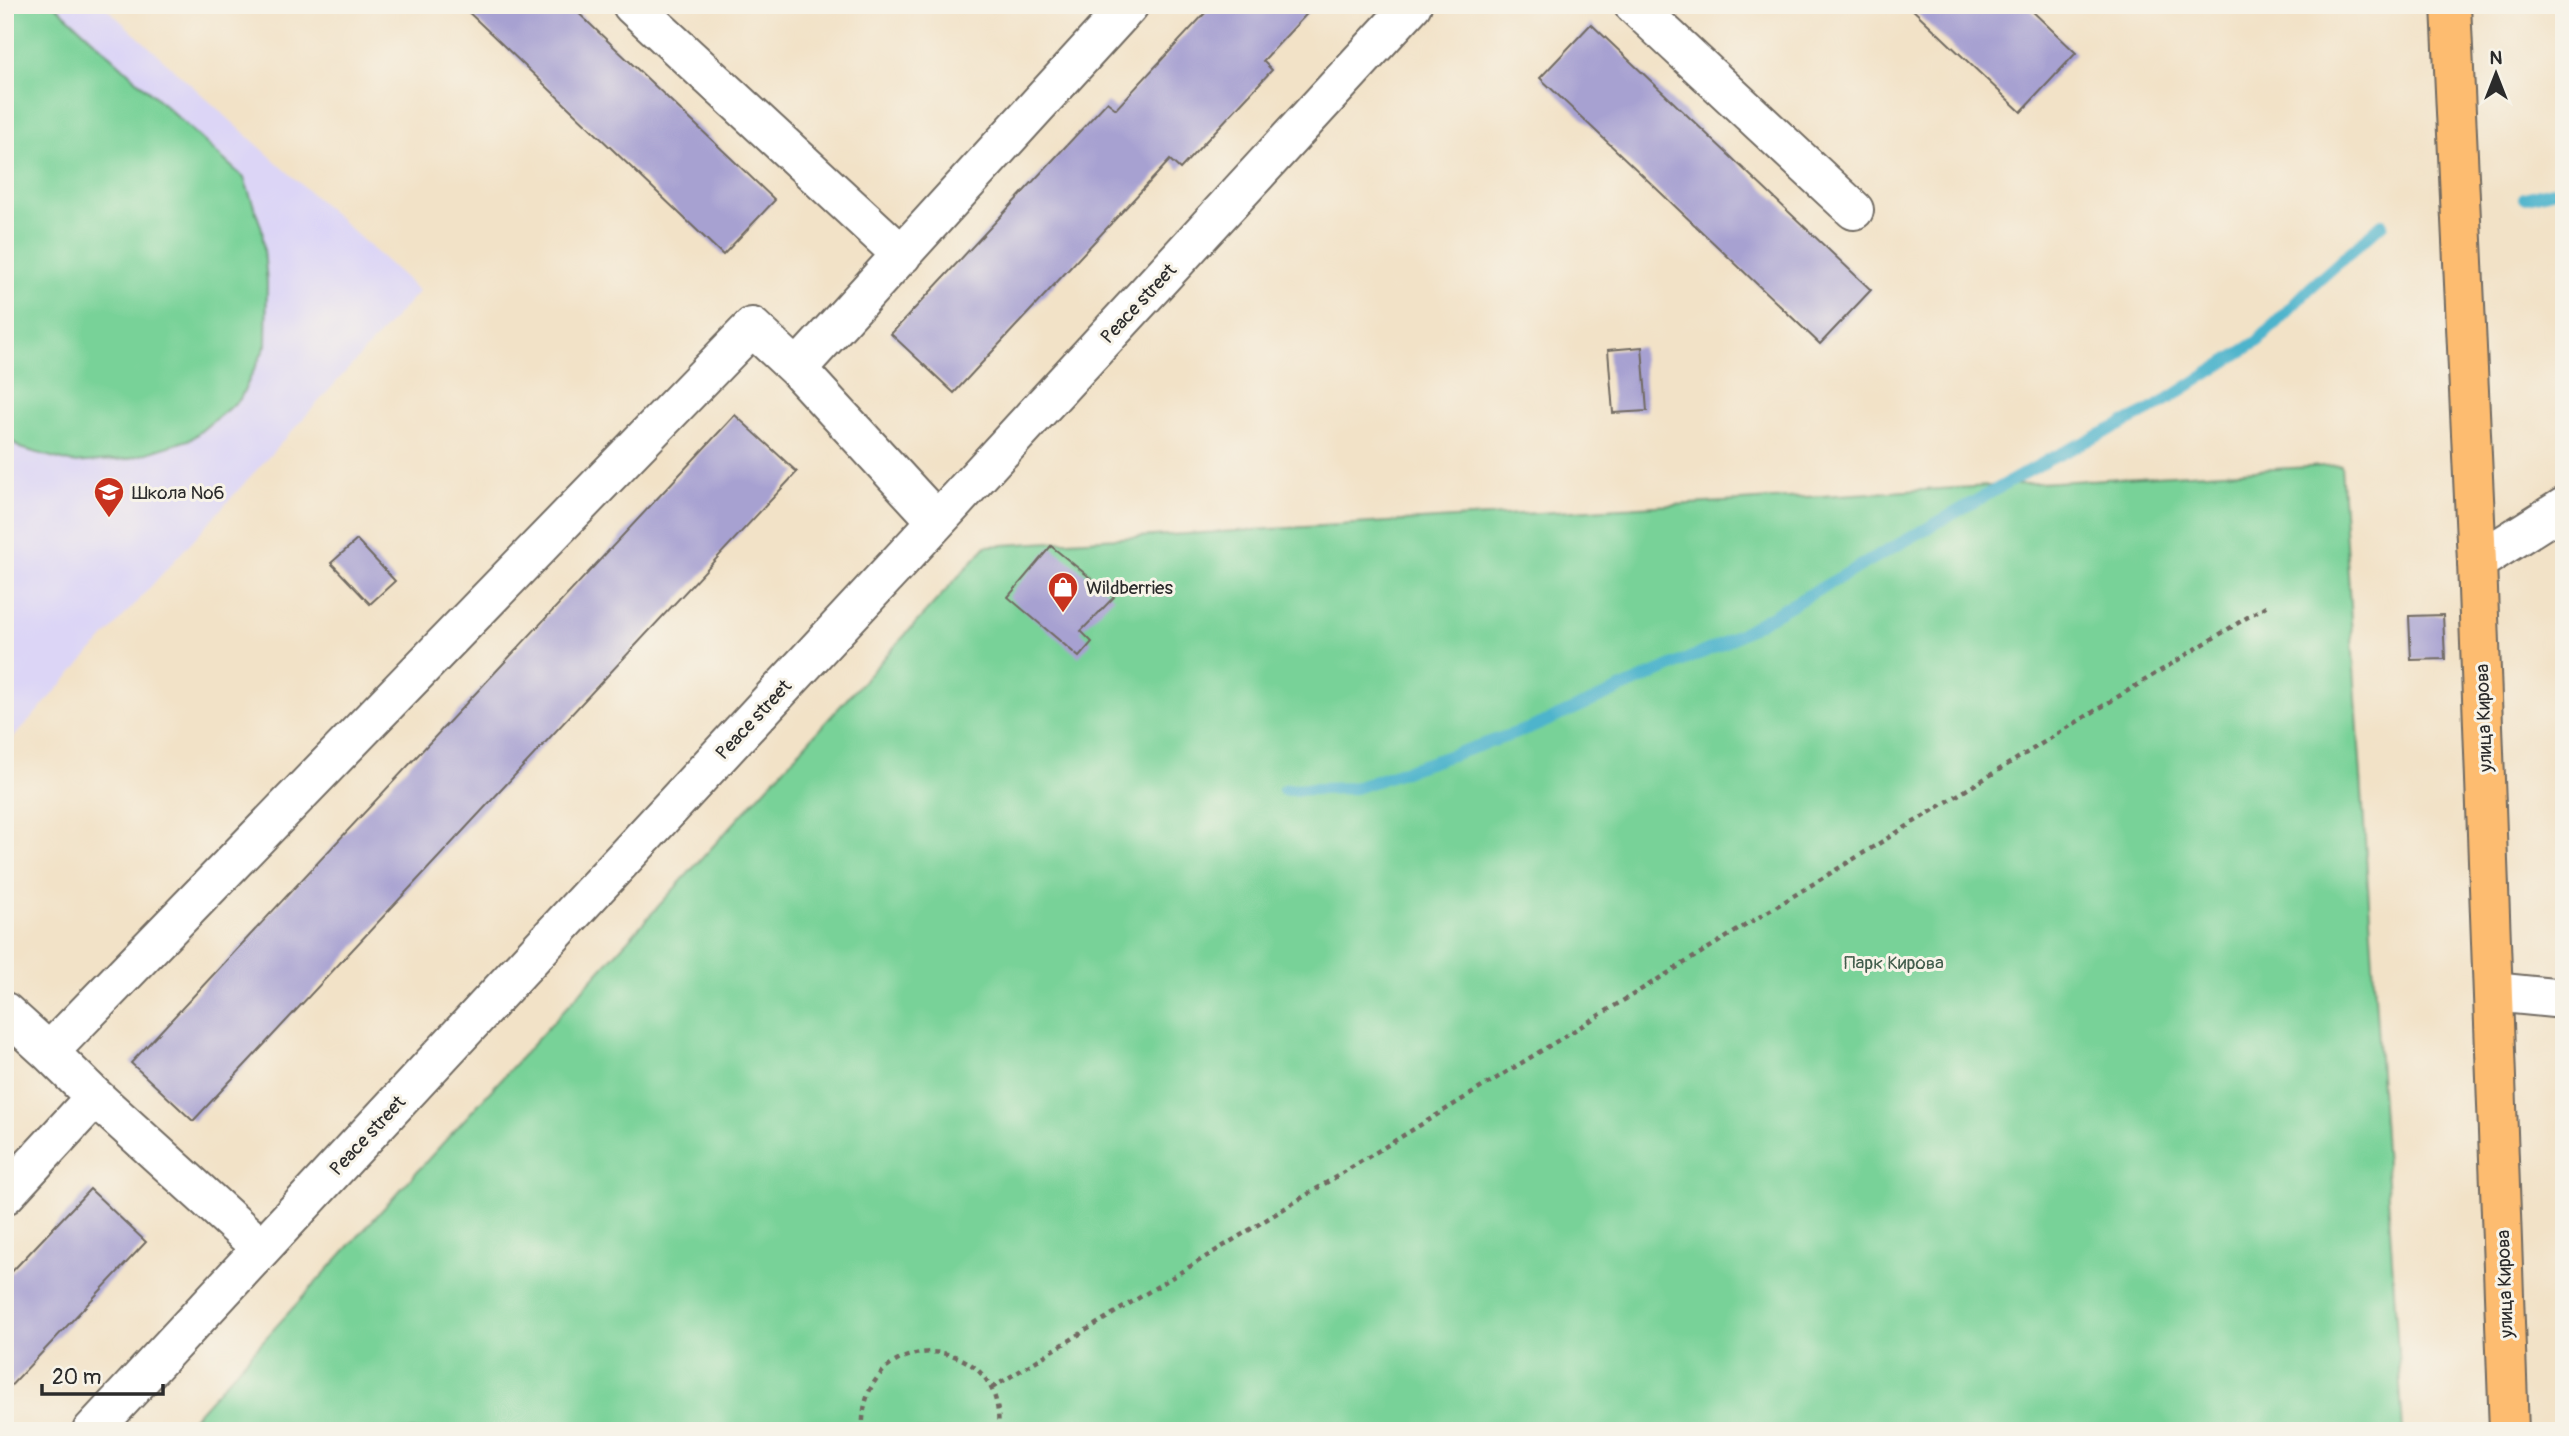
<svg xmlns="http://www.w3.org/2000/svg" width="2569" height="1436" viewBox="0 0 2569 1436" font-family="Pangolin,sans-serif">
  <rect width="100%" height="100%" fill="#f7f3e8"/>
  <filter id="ink" filterUnits="userSpaceOnUse"><feTurbulence type="fractalNoise" baseFrequency=".0143" numOctaves="2"/><feDisplacementMap in="SourceGraphic" scale="14" xChannelSelector="R" yChannelSelector="G"/><feConvolveMatrix kernelMatrix="1 2 1 2 8 2 1 2 1" color-interpolation-filters="sRGB"/></filter>
  <filter id="wash" filterUnits="userSpaceOnUse"><feTurbulence type="fractalNoise" baseFrequency=".00686" numOctaves="4" result="noise"/><feDisplacementMap in="SourceGraphic" scale="28" xChannelSelector="R" yChannelSelector="G"/><feGaussianBlur stdDeviation="1.57" result="paint"/><feColorMatrix in="noise" values="0 0 0 0 0 0 0 0 0 0 0 0 0 0 0 0 0 1.4 0 .05"/><feComposite in="paint" operator="in"/></filter>
  <g filter="url(#wash)">
    <rect width="100%" height="100%" fill="#f2e2c7"/>
    <path fill="#dcd5f6" d="M5,5H103L419,291L5,747Z"/>
    <path fill="#78d298" stroke="#527e62" stroke-width="2" d="M5,5H55L244,178L262,229L267,282L266,345L240,399L191,439L128,459L73,463L20,448L5,435Z
      M2341,465L2403,1431H181L986,546Z"/>
    <g fill="none" stroke-linecap="round" stroke-linejoin="round">
      <path stroke="#4db4cc" stroke-width="12" d="M2524,198L2564,188
        M1284,790L1355,788L1531,728L1724,643L2050,459L2151,410L2258,341L2309,289L2382,224"/>
    </g>
    <g id="blocks">
      <path fill="#a7a1d1" d="M461,5H570L775,200L723,255Z
        M1204,5H1315L1263,61L1272,70L1180,169L1170,160L954,393L891,334L1107,102L1116,109L1208,10Z
        M1908,5H2026L2076,53L2021,112Z
        M1591,24L1871,290L1820,344L1540,78Z
        M1642,347L1647,411L1613,413L1608,350Z
        M735,415L797,472L193,1121L131,1063Z
        M357,540L395,581L370,604L331,563Z
        M1051,546L1114,597L1081,631L1092,642L1079,657L1008,597Z
        M2443,615L2445,659L2411,660L2409,616Z
        M90,1189L146,1242L5,1392V1279Z"/>
    </g>
  </g>
  <g filter="url(#ink)">
    <use href="#blocks" fill-opacity="0" stroke="#716b62" stroke-width="2"/>
    <g fill="none" stroke-linecap="round" stroke-linejoin="round">
      <g stroke="#716b62" stroke-width="42">
        <path id="minor" d="M632,5L902,255
          M1634,5L1854,210
          M797,369L1129,5
          M2477,562L2564,507
          M2493,992L2564,999
          M5,1012L49,1052
          M95,1097L261,1248
          M5,1195L95,1097L49,1052L752,327L797,369L937,521
          M92,1431L937,521L1412,5"/>
      </g>
      <g stroke="#716b62" stroke-width="42">
        <path id="major" d="M2451,5L2477,562L2509,1431"/>
      </g>
      <path stroke="#716b62" stroke-width="4.5" stroke-dasharray="5 5" stroke-linecap="butt" d="M992,1388L2269,604
        M863,1431C857,1324 1008,1328 998,1431"/>
      <use href="#minor" stroke="#fff" stroke-width="38"/>
      <use href="#major" stroke="#fdbc70" stroke-width="38"/>
    </g>
  </g>
  <defs>
    <g id="school-pin" transform="scale(1.575)"><path d="M0 17L-7.5 6A9.5 9.5 0 1 1 7.5 6Z" fill="#c8321e" stroke="#f7f3e8"/><path d="M0-5L7-2L0 1L-7-2ZM-4 1L0 2.5L4 1V4Q0 6-4 4Z" fill="#fff"/></g>
    <g id="shop-pin" transform="scale(1.575)"><path d="M0 17L-7.5 6A9.5 9.5 0 1 1 7.5 6Z" fill="#c8321e" stroke="#f7f3e8"/><path d="M-5-2.5h2.3a2.7 3.5 0 0 1 5.4 0H5L5.5 6h-11ZM-1.5-2.5h3a1.5 2.3 0 0 0-3 0Z" fill="#fff"/></g>
  </defs>
  <g fill-rule="evenodd">
    <use href="#school-pin" x="109" y="492"/>
    <use href="#shop-pin" x="1063" y="587"/>
  </g>
  <g text-anchor="middle" stroke-width="6" stroke-linejoin="round" paint-order="stroke">
    <g font-size="19" fill="#2b2b2b" stroke="#f7f3e8">
      <text transform="translate(1138 303) rotate(-47)" y="7">Peace street</text>
      <text transform="translate(2483 718) rotate(-92)" y="7">улица Кирова</text>
      <text transform="translate(753 719) rotate(-47)" y="7">Peace street</text>
      <text transform="translate(367 1135) rotate(-47)" y="7">Peace street</text>
      <text transform="translate(2504 1284) rotate(-92)" y="7">улица Кирова</text>
    </g>
    <g font-size="19" fill="#2b2b2b" stroke="#f7f3e8" text-anchor="start">
      <text x="132" y="499">Школа №6</text>
      <text x="1086" y="594">Wildberries</text>
    </g>
    <g font-size="19" fill="#425d4c" stroke="#f7f3e8">
      <text x="1894" y="969">Парк Кирова</text>
    </g>
  </g>
  <rect width="2569" height="1436" fill="none" stroke="#f7f3e8" stroke-width="28"/>
  <g transform="translate(2496 74)" stroke="#f7f3e8" stroke-width="5" paint-order="stroke">
  <path d="M0-5L12 26L0 18L-12 26Z" fill="#2b2b2b"/>
  <text y="-10" font-size="19" font-weight="bold" text-anchor="middle" fill="#2b2b2b">N</text>
  </g>
  <path d="M42 1384v10h121v-10" fill="none" stroke="#2b2b2b" stroke-width="3.5"/>
  <text x="52" y="1384" font-size="21" fill="#2b2b2b" stroke="#f7f3e8" stroke-width="5" paint-order="stroke">20 m</text>
</svg>
